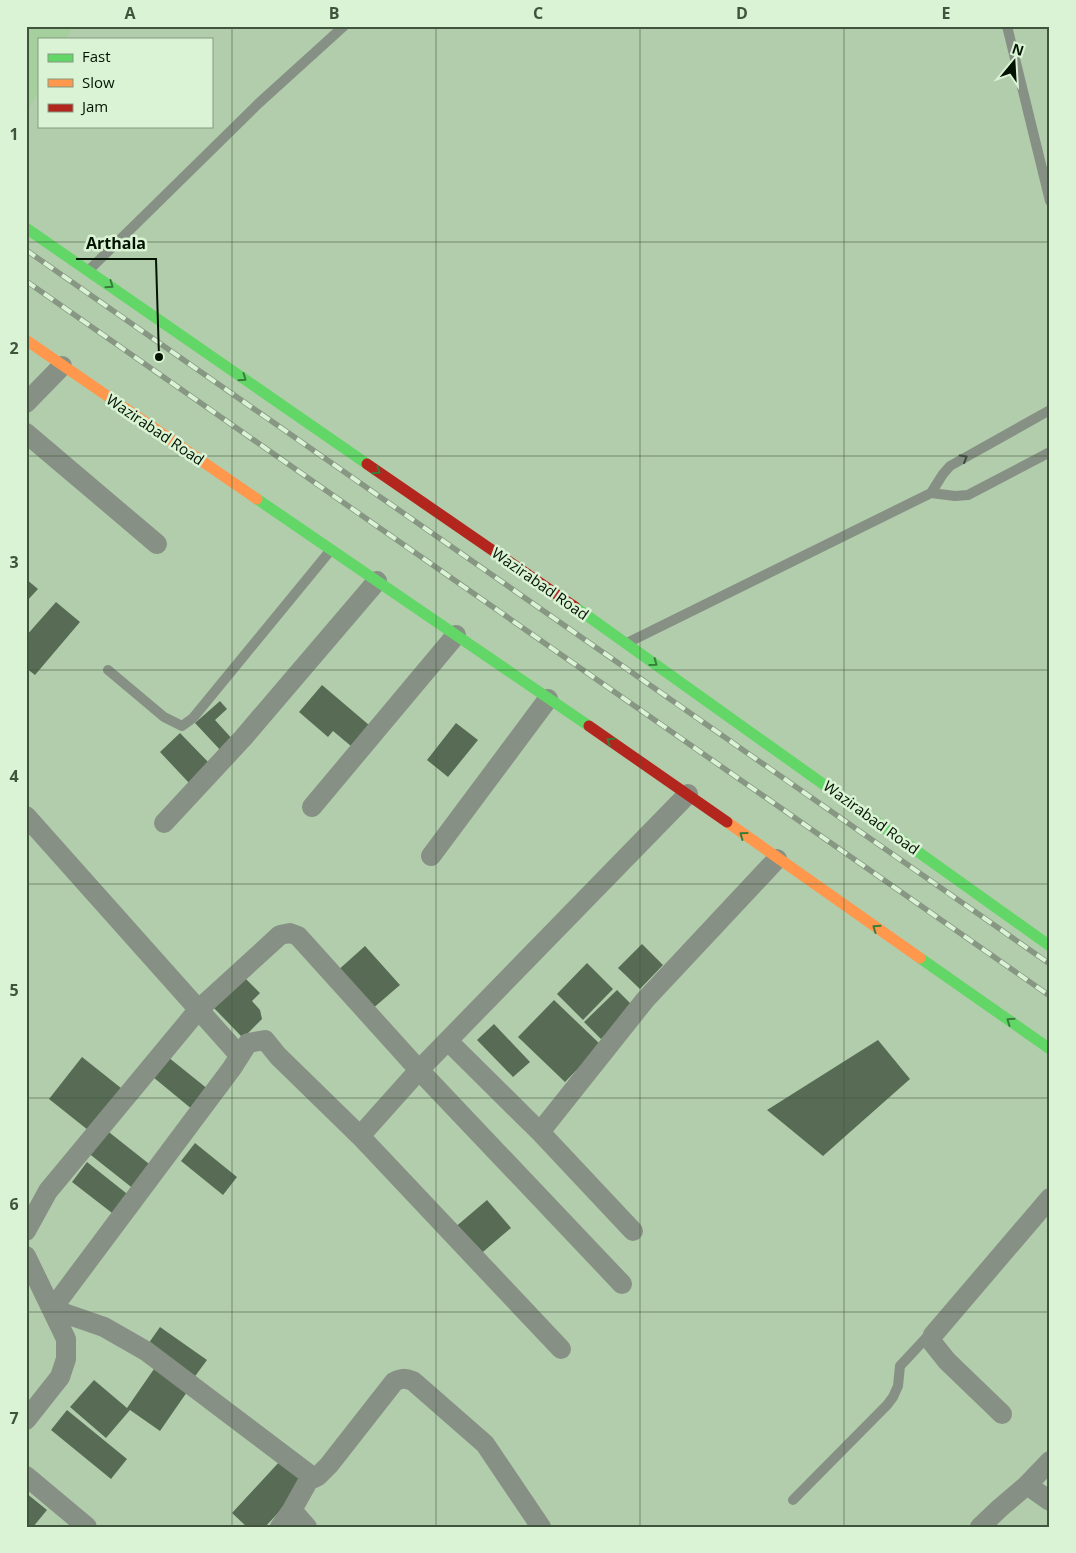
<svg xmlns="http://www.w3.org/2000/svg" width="1076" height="1553" viewBox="0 0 1076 1553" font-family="'Open Sans',sans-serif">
  <rect width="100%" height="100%" fill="#b2cdac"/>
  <path fill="#a5cf9c" d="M26,26H73L66,39H39V90L26,114Z"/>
  <path fill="#586c55" d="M26,579L38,589L26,602Z
    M56,602L80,622L35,675L26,668V636Z
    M322,685L369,725L351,746L333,731L328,737L299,712Z
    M220,701L227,709L215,720L235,742L223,753L195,723Z
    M456,723L478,740L448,777L427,760Z
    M180,733L210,764L190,784L160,752Z
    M642,944L663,965L640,989L618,968Z
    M365,946L400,985L371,1010L336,972Z
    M587,963L613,989L583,1020L557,994Z
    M243,976L260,993L252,1001L260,1010L262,1019L243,1038L212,1006Z
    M617,990L634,1007L601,1039L584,1022Z
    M554,1000L601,1045L565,1082L518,1037Z
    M494,1024L530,1062L513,1077L477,1040Z
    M878,1040L910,1079L823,1156L767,1110Z
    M82,1057L126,1092L93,1134L49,1099Z
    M168,1057L209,1090L193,1110L153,1077Z
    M105,1129L153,1167L135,1190L87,1152Z
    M195,1143L237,1177L223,1195L181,1161Z
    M87,1162L131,1197L116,1216L72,1182Z
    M487,1200L511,1228L477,1257L453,1229Z
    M160,1327L207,1360L193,1379L146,1347Z
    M154,1369L187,1392L160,1431L130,1410L106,1438L70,1407L94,1380L127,1408Z
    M67,1410L127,1459L111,1479L51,1430Z
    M281,1460L306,1483L265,1527H247L232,1513Z
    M26,1493L47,1510L33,1527H26Z"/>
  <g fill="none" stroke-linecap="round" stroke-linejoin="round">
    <path stroke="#869084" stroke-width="10" d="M1007,26L1050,201
      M89,270L259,103L344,26
      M931,493L955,496L968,495L1050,452
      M629,642L931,493L943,474L950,466L1050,410
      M108,670L164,717L182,726L193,718L330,551
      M793,1500L887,1405L893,1397L898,1386L900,1366L927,1337L930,1336"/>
    <path stroke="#869084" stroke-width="20" d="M26,403L62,366
      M26,433L157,544
      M312,807L456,635
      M26,816L240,1056
      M164,823L243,738L377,581
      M431,856L548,699
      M448,1041L540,1132L633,1231
      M540,1132L645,1000L777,859
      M360,1136L419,1070L688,794
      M26,1231L48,1191L198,1010L280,935L290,933L298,936L419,1070L622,1284
      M26,1256L66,1339V1359L60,1377L26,1420
      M1002,1414L947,1361L931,1341L933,1335L1050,1198
      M26,1476L87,1527
      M1027,1485L1050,1461
      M292,1510L307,1527
      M280,1527L292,1510L311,1476
      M541,1527L485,1444L413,1381C405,1378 401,1378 394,1382L329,1465L318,1476L314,1478L146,1351L104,1327L52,1309L232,1068L248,1043L265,1040L278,1056L360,1136L561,1349
      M980,1527L1000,1508L1027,1485L1050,1501"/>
    <path stroke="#63d668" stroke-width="11" d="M26,228L367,464
      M257,499L589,726
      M575,607L1050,946
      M920,958L1050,1049"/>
    <path stroke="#ff974d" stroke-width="11" d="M26,340L257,499
      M727,822L920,958"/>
    <path stroke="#b3261e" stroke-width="11" d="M367,464L575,607
      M589,726L727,822"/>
    <g stroke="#879783" stroke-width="5.5">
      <path id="rail" d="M26,250L1050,964
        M26,281L1050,996"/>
    </g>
    <use href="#rail" stroke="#daf3d5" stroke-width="4" stroke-dasharray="11" stroke-linecap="butt"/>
  </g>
  <defs><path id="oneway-chevron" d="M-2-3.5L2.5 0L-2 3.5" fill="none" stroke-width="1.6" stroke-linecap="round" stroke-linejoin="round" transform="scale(1.25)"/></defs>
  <g stroke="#387e3a">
    <use href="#oneway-chevron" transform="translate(110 285) rotate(35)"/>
    <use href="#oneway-chevron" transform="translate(243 378) rotate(35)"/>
    <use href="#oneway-chevron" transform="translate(377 471) rotate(35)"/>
    <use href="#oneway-chevron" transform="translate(654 663) rotate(36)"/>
    <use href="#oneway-chevron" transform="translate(610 741) rotate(-146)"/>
    <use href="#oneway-chevron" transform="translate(743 835) rotate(-144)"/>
    <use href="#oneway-chevron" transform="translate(876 928) rotate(-145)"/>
    <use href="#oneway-chevron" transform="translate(1010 1021) rotate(-145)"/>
  </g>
  <use stroke="#3e4b3c" href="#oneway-chevron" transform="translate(964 458) rotate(-30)"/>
  <path fill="none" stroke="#40543d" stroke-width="1" stroke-opacity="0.55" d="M232,26V1527M436,26V1527M640,26V1527M844,26V1527M26,242H1050M26,456H1050M26,670H1050M26,884H1050M26,1098H1050M26,1312H1050"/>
  <g text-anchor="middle" stroke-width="5" stroke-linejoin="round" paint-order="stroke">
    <g font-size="15" fill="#031301" stroke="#daf3d5">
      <text transform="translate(155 430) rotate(34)" y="5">Wazirabad Road</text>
      <text transform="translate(540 584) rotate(35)" y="5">Wazirabad Road</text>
      <text transform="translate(871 818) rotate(36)" y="5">Wazirabad Road</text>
    </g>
  </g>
  <path fill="none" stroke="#031301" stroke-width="2" d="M159 357L156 259H76"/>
  <circle fill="#031301" stroke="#daf3d5" stroke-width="2" cx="159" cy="357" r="5"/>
  <g font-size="16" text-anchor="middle" font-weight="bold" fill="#031301" stroke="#daf3d5" stroke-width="5" stroke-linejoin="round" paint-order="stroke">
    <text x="116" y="249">Arthala</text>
  </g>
  <rect width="1076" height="1553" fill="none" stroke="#daf3d5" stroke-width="55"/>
  <rect x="38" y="38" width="175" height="90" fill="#daf3d5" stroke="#849980"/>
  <rect x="48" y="54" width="25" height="8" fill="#63d668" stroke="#849980"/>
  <text x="82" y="62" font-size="15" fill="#031301">Fast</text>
  <rect x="48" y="79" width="25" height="8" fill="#ff974d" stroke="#849980"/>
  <text x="82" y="88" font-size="15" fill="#031301">Slow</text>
  <rect x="48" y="104" width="25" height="8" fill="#b3261e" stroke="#849980"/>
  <text x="82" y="112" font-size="15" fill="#031301">Jam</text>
  <g transform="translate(1014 62) rotate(18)" stroke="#daf3d5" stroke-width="4" paint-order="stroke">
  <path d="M0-4L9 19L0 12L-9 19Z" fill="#031301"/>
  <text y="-8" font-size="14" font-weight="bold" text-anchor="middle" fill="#031301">N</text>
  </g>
  <rect x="28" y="28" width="1020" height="1498" fill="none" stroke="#40543d" stroke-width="2"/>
  <g font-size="16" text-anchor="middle" font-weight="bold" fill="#40543d">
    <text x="130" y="19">A</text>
    <text x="334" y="19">B</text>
    <text x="538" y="19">C</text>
    <text x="742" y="19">D</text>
    <text x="946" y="19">E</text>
    <text x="14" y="140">1</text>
    <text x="14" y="354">2</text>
    <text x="14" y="568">3</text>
    <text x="14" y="782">4</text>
    <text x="14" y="996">5</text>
    <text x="14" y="1210">6</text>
    <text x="14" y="1424">7</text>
  </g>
</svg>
